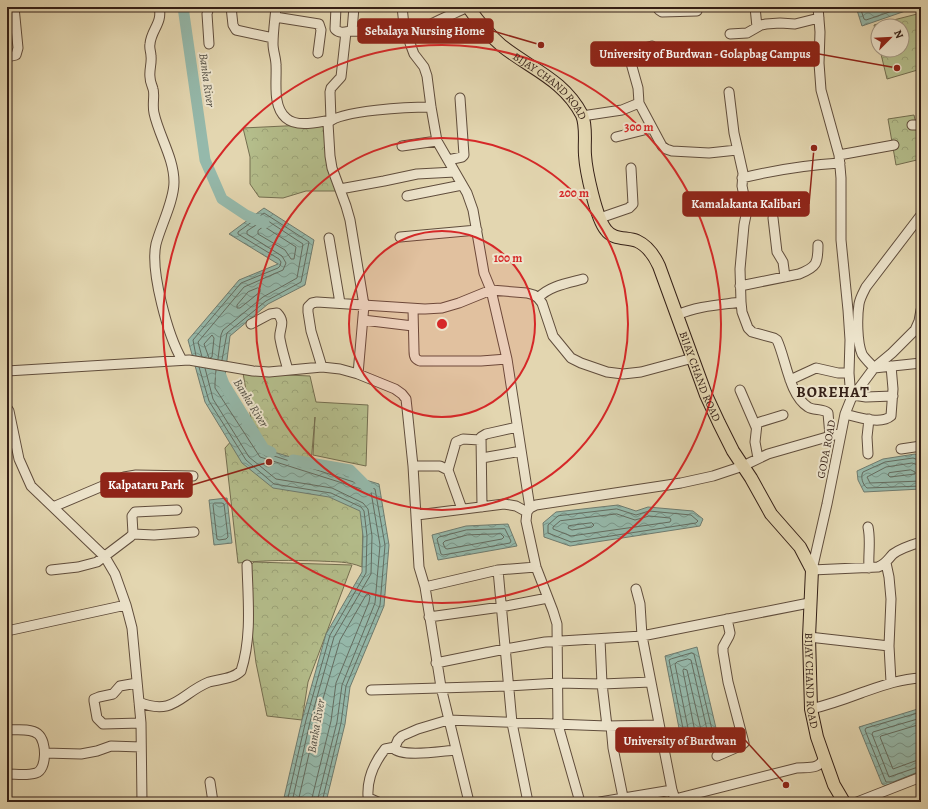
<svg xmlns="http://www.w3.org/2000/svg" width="928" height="809" viewBox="0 0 928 809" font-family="Alegreya,serif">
  <defs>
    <pattern id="forest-crowns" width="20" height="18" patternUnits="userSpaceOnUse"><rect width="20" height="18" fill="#b4bd8b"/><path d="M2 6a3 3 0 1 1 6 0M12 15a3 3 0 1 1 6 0" fill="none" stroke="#9ba277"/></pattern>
    <pattern id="water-waves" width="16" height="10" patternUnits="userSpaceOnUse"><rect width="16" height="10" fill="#95b9ab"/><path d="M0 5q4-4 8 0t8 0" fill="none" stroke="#7a968a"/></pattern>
  </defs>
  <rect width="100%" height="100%" fill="#e3d6b0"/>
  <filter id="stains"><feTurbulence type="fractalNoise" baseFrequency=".005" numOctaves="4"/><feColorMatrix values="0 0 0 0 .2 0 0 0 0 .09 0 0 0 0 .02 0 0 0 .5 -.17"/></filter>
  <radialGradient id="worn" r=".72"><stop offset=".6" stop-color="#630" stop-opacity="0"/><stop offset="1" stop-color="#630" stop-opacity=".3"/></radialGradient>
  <path fill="url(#forest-crowns)" stroke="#746e50" d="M921,13V69L887,79L880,50H902V26H878V42L874,25Z
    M914,115L921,146V159L896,165L888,119Z
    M326,124L338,191H306L283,198L259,197L250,184V157L243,128Z
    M243,373L310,376L316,402L368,405L366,466L313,455L315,417L310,475L359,501L363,521L362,567C348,561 335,562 319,561C291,560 267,560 238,563L225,448L251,419Z
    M254,562L352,565L308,682L302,720L267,716L256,663L244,571Z"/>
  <path fill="url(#water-waves)" stroke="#6e7b6f" d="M856,7H917L862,26Z
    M264,208L314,240L305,285L268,304L230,336L224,384L264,449L379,484L389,545L384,606L350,687L345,724L326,802H283L302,720L326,634L362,572L363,536L360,511L329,497L273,488L242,463L205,402L188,340L239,280L278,264L229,234Z
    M915,454L921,458V489L864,492L858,480L857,471L883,459Z
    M227,498L232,543L214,545L209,500Z
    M618,505L636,511L648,507L693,511L703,519L700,526L570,546L544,537L543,523L556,512Z
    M508,524L517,546L438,560L432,535L466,526Z
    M697,647L719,741L701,748L683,749L665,656Z
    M921,708V775L888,787L882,784L859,727Z"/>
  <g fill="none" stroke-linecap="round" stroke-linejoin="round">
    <path stroke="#646c60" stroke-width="1" d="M860,7L864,19L866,20L904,7
      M263,227H265L296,247L294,259H291L285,250L258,234V231Z
      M258,288L260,289V292L240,308H237V305L248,292Z
      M196,356L193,340L241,283L278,268L280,266L281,262L279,259L238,234V232L264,213L309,242L301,282L266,301L227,333L222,360
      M202,357L198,342L244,287L283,270L286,263L282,256L247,234V231L265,219L303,244L297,278L263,297L223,330L221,335L218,359
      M209,358L204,344L212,335L214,338L212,357L210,358
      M199,367L209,401L246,460L274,484L331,493L361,507L364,511L367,536L366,573L330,635L306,720L287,802
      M205,368L213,399L249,457L276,479L332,488L363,503L368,509L372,536L371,574L334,637L310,722L292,802
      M216,370L215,383V388L260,457L371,492L380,545L375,603L342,685L337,722L317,802
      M221,371L220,387L262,452L375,489L385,545L380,605L346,686L341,723L322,802
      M921,461L913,458L885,462L863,472C860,477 863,485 867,488L921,486
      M921,466L912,463L886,467L867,477L870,483L921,481
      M911,470L915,472V474L890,477L888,475L889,473Z
      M215,503H222L224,504L228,537L226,539L219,540L217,539L213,505Z
      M617,509L636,515L649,511L691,515L698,521L696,523L571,542L548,533V525L558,516Z
      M617,514L635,520L649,516L670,518L671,520L670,522L571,536L553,529V527L560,521Z
      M592,523L594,525L592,527L572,530L568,528L569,526Z
      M505,529L511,541L510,543L443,555L441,554L437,539L439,537L466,530Z
      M501,534L504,537L502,539L447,549L445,548L443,543L445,541L467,535Z
      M692,653L694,654L714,738L713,739L700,744L688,745L686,743L669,660L671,659Z
      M688,659L691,660L708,734L707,736L699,739L692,740L690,738L675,664L677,662Z
      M684,669L687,670L701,730L698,733L695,732L683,671Z
      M921,712L866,728L865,730L886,782H893L921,771
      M921,718L873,732L872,734L889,777L921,766
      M921,724L881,736L880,737L893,769L915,761L921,760
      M298,802L316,723L340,640L366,595L368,594L370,596L369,602L336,683L331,721L311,802"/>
    <path stroke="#95b9ab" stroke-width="11" d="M183,7L205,160L222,199L246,215L264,223
      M221,376L224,384L264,449L271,452
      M293,460L350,470L368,488"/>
    <g stroke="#604d3c" stroke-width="11">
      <path id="minor" d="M159,7C163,23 151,30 150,44C149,48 151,52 151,56C152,63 149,70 150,77C150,82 152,85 153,89C155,94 152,105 154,113C159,136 174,158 174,182C174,201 161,225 156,244C150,271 168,336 182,360
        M209,7L207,14L209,44
        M231,7L233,25L236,30L273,38
        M276,7C275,19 273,32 273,44C273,51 276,58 276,65C277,81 272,106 286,118C297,128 318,122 331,120L330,92L331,88L341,77L346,32
        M336,7L335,29C340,34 345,32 351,31C356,31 361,31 365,32
        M402,7L404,25L411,46L414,54L424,67L427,76L431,107L437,141L467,193L473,210L484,273L491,290L507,359L530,508
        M657,7L659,10L662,12L697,11
        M755,7L757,27
        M818,7L820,32L819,63L821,90L839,155L841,178V240L848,310L850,340L849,373L851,399
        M275,17L319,24L321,30L318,53
        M352,31L354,7
        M730,34L747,33L761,25L766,24L780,23L795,24L819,18
        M409,40C425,24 447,17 468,7
        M652,46L634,51L629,54V56L638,88L639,103L662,146L666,149L672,151L709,153L737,150
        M7,57L16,55L18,48L14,7
        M729,92L734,133L743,173L742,186L747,210L744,225L740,269L741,302L742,312L748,328L752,332L774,338L777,340C786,359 789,395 808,407C814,411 822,408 828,413L830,436
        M582,116L622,110L639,103
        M912,125H921
        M616,137L652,128
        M402,146L437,141
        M839,155L894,145
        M448,160L462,157L464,155L460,98
        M742,178C775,170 806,165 840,163
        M340,189L384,181L417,174L455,172
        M407,196L462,185
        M921,215L866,287C863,293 860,298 859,304C857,317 857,342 862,354C865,359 870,363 874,368L921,363
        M600,218L629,208L633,204L631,168
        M773,218L777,252L783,262L785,277
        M400,237L477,230
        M329,238L340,303
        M740,286L799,274C817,267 818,263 818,245
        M538,298C549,286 568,283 583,279
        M413,309L414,351C414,357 415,359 420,361H481L507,359
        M921,310L919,321L915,330L892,353L874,368L851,399L845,414L827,504L812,570L878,567C886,564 888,559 893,554C901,548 911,545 921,542
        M677,315C697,306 719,305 741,302
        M363,320L413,326
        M251,324L270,314L277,313C287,323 278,330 280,339C282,350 285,360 288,370
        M322,367L311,331L308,312V307L312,303L317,302L425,309L442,308L459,303L491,290L527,293L534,295L538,298L542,303L553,336L571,358L581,363L607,372L623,374L641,372L693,358
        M7,371L189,360L253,371L269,372L322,367L340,369L358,374L395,389L402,394L406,399L407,408L413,466L419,567L425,587L441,687L469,802
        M358,374L364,305L350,220L346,206L332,168L330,156L328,123C340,110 411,107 431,107
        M790,380L816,368L838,373H849
        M740,390L756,427
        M853,395L866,397L893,396
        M7,408L9,411L19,459L31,486L105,557L115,574L126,605L132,628L141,723L142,802
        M845,414C857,417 881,425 891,416L893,389L891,366
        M901,449L921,446
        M868,454L867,437L869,419
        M482,458L521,451
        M758,458L755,442L757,424L760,422L783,415
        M413,466H440L448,470L462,509
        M448,470L456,442L463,439L480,440
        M53,507L124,477L136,475L193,476
        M482,507L481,437L486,434L517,427
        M417,515L504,504L516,506L527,512
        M868,527C871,541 868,554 869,568
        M133,534L154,535L194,532
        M886,563L889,577L891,599L889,646L891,682
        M51,570L78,567L97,562L130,537L133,534L132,516L135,512L177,510
        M498,570L512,723L528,802
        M425,587L498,570L536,567
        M636,589L640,604L642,636L672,790
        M429,617L501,607L548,598
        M7,631L126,605
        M809,637L889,646
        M600,639L602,684L607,726
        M436,663L505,649L545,642L642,636L809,603
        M137,683L120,686L113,694L99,697L94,699V701L97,718L103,724L141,723
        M371,690L508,686L558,683L602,684L651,682
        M139,702C174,717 181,693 209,682C220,679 233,679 241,671C252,637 248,600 247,565
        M811,709C828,705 845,699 861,693C881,686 899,679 921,678
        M611,726L613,748L624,802
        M7,730C16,730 31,728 38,734C47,741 47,770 36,773C27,776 16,774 7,774
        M393,748C403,758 441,751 456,750
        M45,753L81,754L97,751L111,746L141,747
        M717,756L740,746L744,743L728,682L723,652V647L729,636L730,633L727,619
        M210,782L213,802
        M378,802L369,798L368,796C367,778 374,763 385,749L395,747L398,740L402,736L418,729L448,720L607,726L659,725
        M580,802L558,725L557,624L553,611L536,567L526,521L527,512L530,508L536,505L681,483L713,476L743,466L768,454L841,433
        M600,802L672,790L675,799L797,768C808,767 820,770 824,757
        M857,802L921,777"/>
    </g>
    <g stroke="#341f16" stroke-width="14">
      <g id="major">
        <path id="s1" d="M468,7C478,21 489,35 502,46C531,69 564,80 582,115C587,127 584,142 585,155C586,171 596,218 606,230C613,240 627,237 637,241C648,246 654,255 659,266L706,395L719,423L733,451L751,478L771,514L800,547L812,570L809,637L811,709L817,737L824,757L834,785L844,802"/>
      </g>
    </g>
    <use href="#minor" stroke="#ede4cc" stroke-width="9"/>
    <use href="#major" stroke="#e3d6b0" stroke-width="12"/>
  </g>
  <circle cx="442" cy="324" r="93" fill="#d62828" fill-opacity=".12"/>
  <g fill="none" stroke="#d62828" stroke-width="2">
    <circle cx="442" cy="324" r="93"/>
    <circle cx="442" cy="324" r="186"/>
    <circle cx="442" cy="324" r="279"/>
  </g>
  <g text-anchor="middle" stroke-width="4" stroke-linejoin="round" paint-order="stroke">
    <g font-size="11" fill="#341f16" stroke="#ede4cc">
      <text dy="4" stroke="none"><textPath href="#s1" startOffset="115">BIJAY CHAND ROAD</textPath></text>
      <text dy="4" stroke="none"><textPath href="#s1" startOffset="463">BIJAY CHAND ROAD</textPath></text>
      <text transform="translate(826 449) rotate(-79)" y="4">GODA ROAD</text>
      <text dy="4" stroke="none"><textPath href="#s1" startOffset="799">BIJAY CHAND ROAD</textPath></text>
    </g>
    <g font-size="12" font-style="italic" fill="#514d43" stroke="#ede4cc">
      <text transform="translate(207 80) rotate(82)" y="4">Banka River</text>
      <text transform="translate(251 403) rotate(58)" y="4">Banka River</text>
      <text transform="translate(316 726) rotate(-80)" y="4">Banka River</text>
    </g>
    <g font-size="15" font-weight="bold" letter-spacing="1" fill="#341f16" stroke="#ede4cc">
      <text x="833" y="397">BOREHAT</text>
    </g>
  </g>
  <circle cx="442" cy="324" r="6" fill="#d62828" stroke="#ede4cc" stroke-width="2"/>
  <g font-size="12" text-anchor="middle" font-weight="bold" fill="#d62828" stroke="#ede4cc" stroke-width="4" stroke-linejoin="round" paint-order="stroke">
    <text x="639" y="131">300 m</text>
    <text x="574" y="197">200 m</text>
    <text x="508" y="262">100 m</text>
  </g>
  <path fill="none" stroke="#8f2418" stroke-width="1.5" d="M541 45L493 31M897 68L819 54M814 148L809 204M269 462L192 485M786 785L745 740"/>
  <g fill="#8f2418" stroke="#ede4cc" stroke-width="1.5">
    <circle cx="541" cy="45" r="4"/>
    <circle cx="897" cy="68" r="4"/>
    <circle cx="814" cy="148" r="4"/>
    <circle cx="269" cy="462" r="4"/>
    <circle cx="786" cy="785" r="4"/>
  </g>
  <g fill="#8f2418" stroke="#8f2418" stroke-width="1.5">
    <rect x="358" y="19" width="135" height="24" rx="4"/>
    <rect x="591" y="42" width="228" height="24" rx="4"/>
    <rect x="683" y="192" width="126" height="24" rx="4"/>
    <rect x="101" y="473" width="91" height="24" rx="4"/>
    <rect x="616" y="728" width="129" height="24" rx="4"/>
  </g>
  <g font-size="12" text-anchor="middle" font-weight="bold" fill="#fff">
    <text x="425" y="35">Sebalaya Nursing Home</text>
    <text x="705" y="58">University of Burdwan - Golapbag Campus</text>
    <text x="746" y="208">Kamalakanta Kalibari</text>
    <text x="146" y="489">Kalpataru Park</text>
    <text x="680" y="745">University of Burdwan</text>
  </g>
  <rect width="928" height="809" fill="none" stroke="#e3d6b0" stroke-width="24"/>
  <rect x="8" y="8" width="912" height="793" fill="none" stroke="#341f16" stroke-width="2"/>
  <rect x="12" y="12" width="904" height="785" fill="none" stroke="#341f16"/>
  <g transform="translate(890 38) rotate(66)"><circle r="19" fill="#ede4cc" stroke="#a39583"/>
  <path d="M0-3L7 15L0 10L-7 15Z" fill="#8f2418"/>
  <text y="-6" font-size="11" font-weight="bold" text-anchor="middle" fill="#341f16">N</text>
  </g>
  <rect width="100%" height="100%" filter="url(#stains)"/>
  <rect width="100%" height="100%" fill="url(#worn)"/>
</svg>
